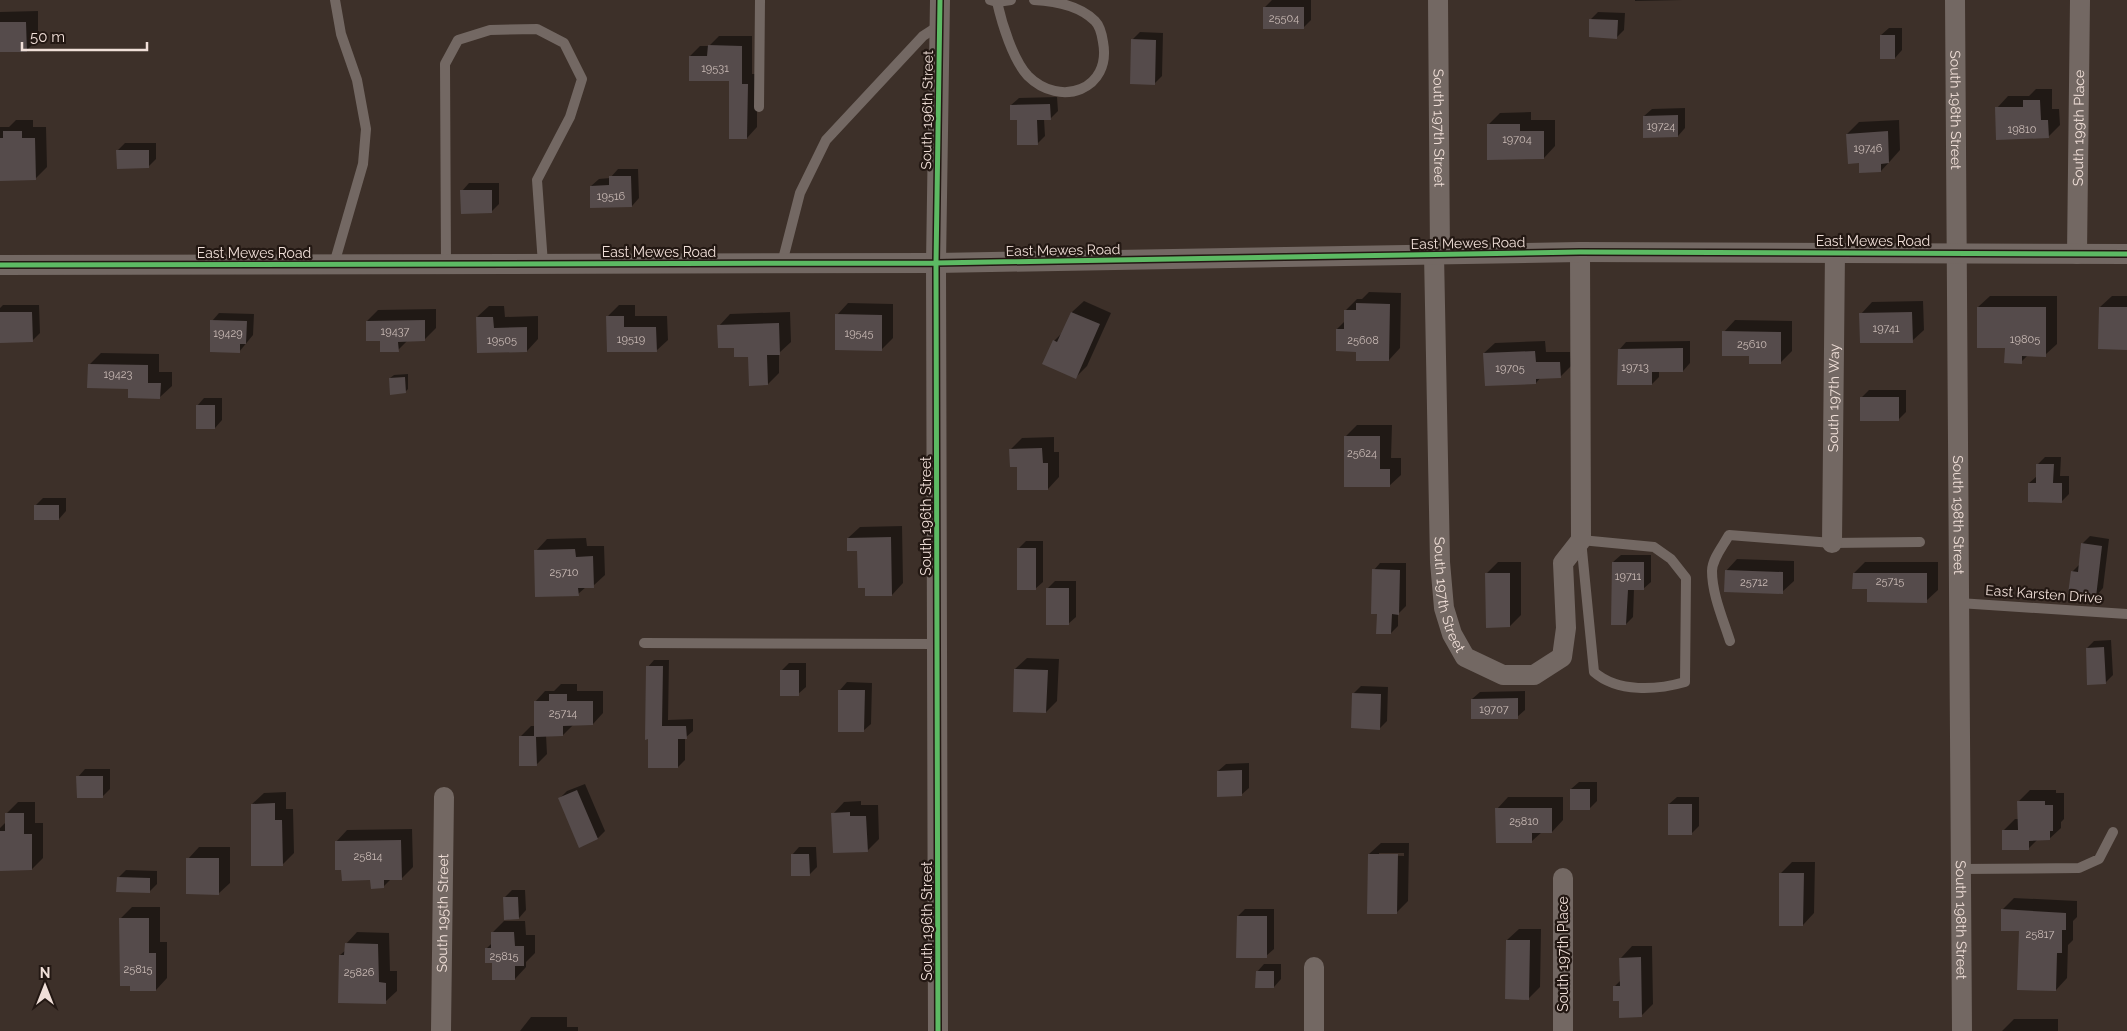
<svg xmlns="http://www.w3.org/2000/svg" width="2127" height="1031" viewBox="0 0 2127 1031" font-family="Raleway,sans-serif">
  <rect width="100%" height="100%" fill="#3d3029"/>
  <path fill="#0007" fill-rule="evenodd" d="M1272,0H1311V20L1303,28L1265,7Z
    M1635,0H1683L1635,1Z
    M38,11V39L27,50L0,51V12Z
    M1598,12L1625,13L1624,30L1616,38L1591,19Z
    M1889,28H1902V50L1895,58L1881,35Z
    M1140,32L1163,33L1162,76L1154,84L1132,40Z
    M719,36H752V74H757V127L747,138L730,80L690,56L700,46H709Z
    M2036,89H2052V109H2059L2060,125L2048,137L1997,108L2008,96H2029Z
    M1057,97L1058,111L1050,119H1044L1045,136L1037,144L1018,119L1011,105L1019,98Z
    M1685,108V128L1678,136L1644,116L1652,109Z
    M1531,112V120H1555V146L1544,158L1488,125L1500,113Z
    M16,120H33V127H46L47,167L35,179L0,180V127H9Z
    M1899,120L1900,150L1892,159L1881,171L1860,162L1847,134L1859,122Z
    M125,143H156V159L148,167L118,150Z
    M618,169H638L639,198L632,206L591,186L599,179L610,178Z
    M469,183H499V204L491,212L462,191Z
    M1369,292L1401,293L1400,348L1389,360L1357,350L1337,329L1345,321L1346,310L1357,299H1362Z
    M1990,296H2057V344L2045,355H2028L2021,362L2006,347L1978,307Z
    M2112,296H2127V349L2100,307Z
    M1084,301L1111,313L1087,366L1075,378L1054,341L1064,331L1072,312Z
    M1923,301L1924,330L1912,341L1861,314L1872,302Z
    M848,303L893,304V338L882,349L837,315Z
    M3,305H39L40,333L32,341L0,342V308Z
    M619,305H635V316H667L668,340L656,351L607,317Z
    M489,306H504L505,317L538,316V339L527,351L477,317Z
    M436,309V328L424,340H408L398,350L381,340L367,321L378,310Z
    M790,312L791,342L779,353V373L768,384L749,355L735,347L719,326L730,314Z
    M219,313L254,314L253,335L239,352L212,321Z
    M1735,320L1792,321V351L1780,363L1750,355L1724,332Z
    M1545,341L1546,352H1570L1571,366L1560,377H1541L1536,383L1484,353L1495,343Z
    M1690,341V363L1683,371H1659V377L1652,384L1619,350L1626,342Z
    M101,353L159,354V372H172V386L160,397L129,388L89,365Z
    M408,374V389L405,392L390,378L394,375Z
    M1869,390H1906V412L1898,420L1862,397Z
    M204,398H222V420L215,428L197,406Z
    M1357,425H1392L1391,458H1401V475L1389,486L1346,436Z
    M1054,437V452H1059V477L1048,489L1018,466L1011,449L1022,438Z
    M2045,457H2061L2060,476H2069V494L2062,501L2029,483L2037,476L2038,464Z
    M43,498H66V511L59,519L35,506Z
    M902,526L903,583L892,595L848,538L860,527Z
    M2090,536L2109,539L2103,588L2096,596L2072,572L2080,564L2082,544Z
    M586,538L587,546H604L605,575L593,586L586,587L578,594L536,551L547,539Z
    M1026,541H1043V582L1035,589L1018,549Z
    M1621,555H1651V582L1643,589H1634L1633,617L1626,624L1613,562Z
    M1737,559L1794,561V581L1782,592L1726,571Z
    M1498,562H1521V615L1510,626L1487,573Z
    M1865,562H1938V590L1926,601L1869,588L1854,573Z
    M1380,563H1406V606L1398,614V626L1391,633L1378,613L1374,570Z
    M1055,581H1076V617L1068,624L1047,589Z
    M2111,640L2113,675L2105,683L2087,648L2094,641Z
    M1027,658L1059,659L1057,701L1046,712L1015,669Z
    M654,660H669L668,720L693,719V731L685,738V760L678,767H650L648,667Z
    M789,663H806V687L798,694L782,670Z
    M847,682L872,683L871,724L863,731L840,690Z
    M561,684H577V691H603V713L593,724H574L563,735H546L547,754L536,765L520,737L531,726H535V702L545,691H554Z
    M1361,686L1388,687L1387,721L1379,729L1353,694Z
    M1525,691V710L1517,717L1472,699L1480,692Z
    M1249,763V788L1241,795L1218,771L1226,764Z
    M85,769H110V789L102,797L78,777Z
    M1579,782H1597V801L1589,809L1571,789Z
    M585,784L605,831L598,838L579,846L559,799L567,791Z
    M2030,790H2056V793H2064V819L2061,822V828L2049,839H2038L2029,848L2004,830L2015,819H2019V801Z
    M286,792V809H293L294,853L282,865L252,804L264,793Z
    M1508,797H1563V820L1552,832H1542L1532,841L1497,809Z
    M1677,797H1699V826L1691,834L1669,804Z
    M861,801V805H878L879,839L867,851L833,814L844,802Z
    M18,802H35V823H43V858L32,869L0,870V828L6,822V814Z
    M412,829L413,867L401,879H391L383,887L372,879L336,842L347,830Z
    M1381,843H1409L1408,901L1396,913L1369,854ZM1379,853H1404V856L1379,855Z
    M199,847H230V883L218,894L188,859Z
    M799,847H816L817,867L809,875L792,855Z
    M1792,862H1815L1814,913L1803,925L1780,874Z
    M126,870L157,871V884L149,892L118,878Z
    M512,890H525L526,910L519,918L504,898Z
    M2014,898L2077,901V917L2073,921V940L2068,945L2067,978L2056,990L2020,930L2002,910Z
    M132,907H160V942H167V978L156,990L120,919Z
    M1245,909H1274V949L1266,956L1238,916Z
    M504,921H525L526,935H535V953L526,962V967L515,979L486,949L492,943V933Z
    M1519,929H1541L1540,987L1528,999L1507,940Z
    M357,932L389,933L390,971H397V991L385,1002L340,955L346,950V944Z
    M1632,946H1652L1653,1004L1641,1016L1620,999L1614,987L1621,980V958Z
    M1264,964H1281V979L1274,987L1257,972Z
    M531,1017H567V1027H578V1031H520Z
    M2014,1019H2058V1031H2002Z"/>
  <path fill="#554b4b" d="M1263,7H1304V29H1263Z
    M1589,19L1618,20L1617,39L1589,37Z
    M0,22H26L27,52H0Z
    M1880,35H1895V59H1880Z
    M1131,39L1156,40L1155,85L1130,84Z
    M708,45L742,46V84H748L747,139H729V81H689V56H707Z
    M2023,100H2040L2041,120H2048L2049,138L1996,140L1995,107H2023Z
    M1050,104L1051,120H1037L1038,145H1017V120H1010V105Z
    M1678,115V137L1643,138V116Z
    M1487,124H1520V131H1544V159L1487,160Z
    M3,131H22V138H35L36,180L0,181V138H3Z
    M1888,131L1889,163L1881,164V172L1859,173V163L1848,164L1846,134Z
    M116,150H149V168L117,169Z
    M609,176H631L632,207L590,208V186L609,185Z
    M460,190H492V213L461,214Z
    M1356,303L1390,304L1389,361H1356V352L1336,351V329H1344V310H1356Z
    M1977,307H2046V357L2022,356V364L2004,363L2005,348H1977Z
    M2099,307H2127V350L2098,349Z
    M0,312H32L33,342L0,343Z
    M1071,312L1100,324L1076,379L1042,364L1053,340L1057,342Z
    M1912,312L1913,343H1860L1859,313Z
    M835,314L882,315V351L835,350Z
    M606,316H624V327H656L657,352H607Z
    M476,317H493L494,328L527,327V352L477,353Z
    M210,320L247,321L246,344H240V353L210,352Z
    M425,320V341L398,342L399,352H380V341H366V321Z
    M779,323L780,355H767L768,385L749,386L748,357H734V348H718L717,325Z
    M1722,331L1781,332V364H1749V356H1722Z
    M1683,348V372H1652V385H1617L1618,349Z
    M1535,351L1536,362H1560L1561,378L1536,379V384L1485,386L1483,353Z
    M88,364L148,365V383H161L160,399L128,398V389L87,388Z
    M405,377L406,393L390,395L389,378Z
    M1860,397H1899V421H1860Z
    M196,405H215V429H196Z
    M1344,436H1380V469H1390V487H1344Z
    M1042,448L1043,463H1048V490H1017V467H1010L1009,449Z
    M2036,464H2054L2053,483H2062V503L2028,502V483H2036Z
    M34,505H59V520H34Z
    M891,537L892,596H865V588H858L857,551H847V538Z
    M2081,543L2102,546L2096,597L2068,594L2071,571L2078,572Z
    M1017,548H1036V590H1017Z
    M575,549L576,557L593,556L594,588H578L579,596L535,597L534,550Z
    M1612,562H1644V590H1628L1626,625H1611Z
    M1372,569L1400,570L1399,615L1392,614L1391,634H1376L1377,614H1371Z
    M1725,570L1783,572V594L1724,592Z
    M1485,573H1510V627L1486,628Z
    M1853,573H1927V603L1867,602V589H1852Z
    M1046,588H1069V625H1046Z
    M2104,647L2106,684L2087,685L2086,648Z
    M646,666H663L662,726H686L687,739H678V768H648V739L645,740Z
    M1014,669L1048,670L1046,713L1013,712Z
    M780,670H799V696H780Z
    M838,690H865L864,732H838Z
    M1352,693L1381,694L1380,730L1351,728Z
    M549,694H567V701H593V725L563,726V736L536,737L537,766H519V736H534V701H549Z
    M1518,698V719H1471V699Z
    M1242,770V796L1217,797V771Z
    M76,776H103V798H77Z
    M1570,789H1590V810H1570Z
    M577,790L598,839L579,848L558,798Z
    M2017,801H2045V805H2053V831H2050V840L2029,841V850H2002V830H2018Z
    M275,803V820H282L283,866H251V804Z
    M1668,804H1692V835H1668Z
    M1495,808H1552V833H1532V843H1496Z
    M850,812V816H866L868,852L833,853L831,813Z
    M5,813H24V834H32V870L0,871V831H5Z
    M401,840L402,880H384V888L371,889L370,880L342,881L341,870H335V841Z
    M791,854H809L810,876H791Z
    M1368,854H1398L1397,914H1367Z
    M186,858H219V895L186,894Z
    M1779,873H1804L1803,926H1779Z
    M117,877L150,878V893L116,892Z
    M503,897H518L519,919L504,920Z
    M2001,909L2066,913V930H2062V953H2057L2056,991L2017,990L2019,931H2001Z
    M1237,916H1267V958H1236Z
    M119,918H149V953H156V991H130V986H120Z
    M491,932H514L515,946H524V966H515V980H492V963H485V948H491Z
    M1506,940H1530L1529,1000L1505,999Z
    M345,943L378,944L379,982L386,983V1004L338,1003L339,955H344Z
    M1641,957L1642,1017L1619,1018V1001H1613V986H1620L1619,958Z
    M1256,971H1274V988H1255Z"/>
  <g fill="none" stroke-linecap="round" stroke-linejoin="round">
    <path stroke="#736863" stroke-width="10" d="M990,0L997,2L1011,0
      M997,2C1002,24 1013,60 1028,76C1060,108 1112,90 1103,42C1102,35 1100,26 1095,21C1080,6 1054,1 1034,0
      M759,107L760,0
      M782,263L800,193L826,140L923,36L940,25
      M334,264L363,164L366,129L357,80L341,34L335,0
      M446,264L445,64L458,40L490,30L537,29L564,43L582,79L570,117L537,180L543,264
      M1581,540L1654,547L1671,559L1686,578L1685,682C1657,690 1618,693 1594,672Z
      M1959,603L2127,614
      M1730,641C1723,619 1712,594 1712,571C1712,559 1723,546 1729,535L1832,543L1920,542
      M644,643L937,644
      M1961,869L2079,868L2099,859L2113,832"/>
    <g stroke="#736863" stroke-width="20">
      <path id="s1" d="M1438,0L1440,255"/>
      <path id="s2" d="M1955,0L1962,1031"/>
      <path id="s3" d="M1434,254L1440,562L1444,608L1452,634L1465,657L1503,675H1534L1562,657L1566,628L1563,563L1581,540L1580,252"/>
      <path id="s4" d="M2077,254L2080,0"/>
      <path d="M0,265L936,263L1580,252L2127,254"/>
      <path id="s5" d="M1832,543L1835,252"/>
      <path d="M1563,878V1031"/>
      <path d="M1314,967V1031"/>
      <path id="s6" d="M441,1031L444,797"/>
      <path d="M938,1031L936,263L940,0"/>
    </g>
    <g stroke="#231813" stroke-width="8">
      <path id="cycleway" d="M0,265L936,263L1580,252L2127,254
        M938,1031L936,263L940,0"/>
    </g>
    <use href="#cycleway" stroke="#5cba63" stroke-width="5"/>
  </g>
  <g text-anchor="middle" stroke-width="4.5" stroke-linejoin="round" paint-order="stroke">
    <g font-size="11" fill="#c9bab5">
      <text x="1284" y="22">25504</text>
      <text x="715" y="72">19531</text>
      <text x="1661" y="130">19724</text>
      <text x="2022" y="133">19810</text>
      <text x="1517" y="143">19704</text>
      <text x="1868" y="152">19746</text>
      <text x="611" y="200">19516</text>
      <text x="1886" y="332">19741</text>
      <text x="395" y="335">19437</text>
      <text x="228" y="337">19429</text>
      <text x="859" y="337">19545</text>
      <text x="631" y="343">19519</text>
      <text x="2025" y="343">19805</text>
      <text x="502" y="344">19505</text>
      <text x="1363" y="344">25608</text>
      <text x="1752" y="348">25610</text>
      <text x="1635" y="371">19713</text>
      <text x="1510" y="372">19705</text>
      <text x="118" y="378">19423</text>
      <text x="1362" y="457">25624</text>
      <text x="564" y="576">25710</text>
      <text x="1628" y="580">19711</text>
      <text x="1890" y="585">25715</text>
      <text x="1754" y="586">25712</text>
      <text x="1494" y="713">19707</text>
      <text x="563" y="717">25714</text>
      <text x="1524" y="825">25810</text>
      <text x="368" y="860">25814</text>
      <text x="2040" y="938">25817</text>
      <text x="504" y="960">25815</text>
      <text x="138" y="973">25815</text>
      <text x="359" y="976">25826</text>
    </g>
    <g font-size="14" fill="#f0dfd8" stroke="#231813">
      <text transform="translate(927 110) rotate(-89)" y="5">South 196th Street</text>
      <text dy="5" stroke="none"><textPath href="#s2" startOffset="110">South 198th Street</textPath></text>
      <text dy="5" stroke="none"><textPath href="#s1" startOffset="128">South 197th Street</textPath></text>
      <text dy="5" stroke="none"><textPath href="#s4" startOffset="126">South 199th Place</textPath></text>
      <text x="1873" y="246">East Mewes Road</text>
      <text transform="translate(1468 243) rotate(-1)" y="5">East Mewes Road</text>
      <text transform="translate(1063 250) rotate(-1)" y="5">East Mewes Road</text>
      <text x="659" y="257">East Mewes Road</text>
      <text x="254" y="258">East Mewes Road</text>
      <text dy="5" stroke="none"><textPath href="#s5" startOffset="145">South 197th Way</textPath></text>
      <text transform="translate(926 516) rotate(-90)" y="5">South 196th Street</text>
      <text dy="5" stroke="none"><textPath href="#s2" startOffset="515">South 198th Street</textPath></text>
      <text dy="5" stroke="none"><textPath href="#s3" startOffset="342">South 197th Street</textPath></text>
      <text transform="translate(2044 594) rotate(4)" y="5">East Karsten Drive</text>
      <text dy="5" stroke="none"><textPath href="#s6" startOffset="118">South 195th Street</textPath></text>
      <text dy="5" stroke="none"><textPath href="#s2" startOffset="920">South 198th Street</textPath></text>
      <text transform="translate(927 921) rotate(-90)" y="5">South 196th Street</text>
      <text transform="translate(1563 954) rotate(-90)" y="5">South 197th Place</text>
    </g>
  </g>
  <g transform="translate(45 986)" stroke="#231813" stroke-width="4" paint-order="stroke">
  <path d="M0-4L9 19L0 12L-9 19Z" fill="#f0dfd8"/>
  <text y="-8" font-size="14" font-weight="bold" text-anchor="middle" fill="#f0dfd8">N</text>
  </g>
  <path d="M22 42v8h125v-8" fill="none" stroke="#f0dfd8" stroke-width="2.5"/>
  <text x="30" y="42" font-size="15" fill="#f0dfd8" stroke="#231813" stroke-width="4" paint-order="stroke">50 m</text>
</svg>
